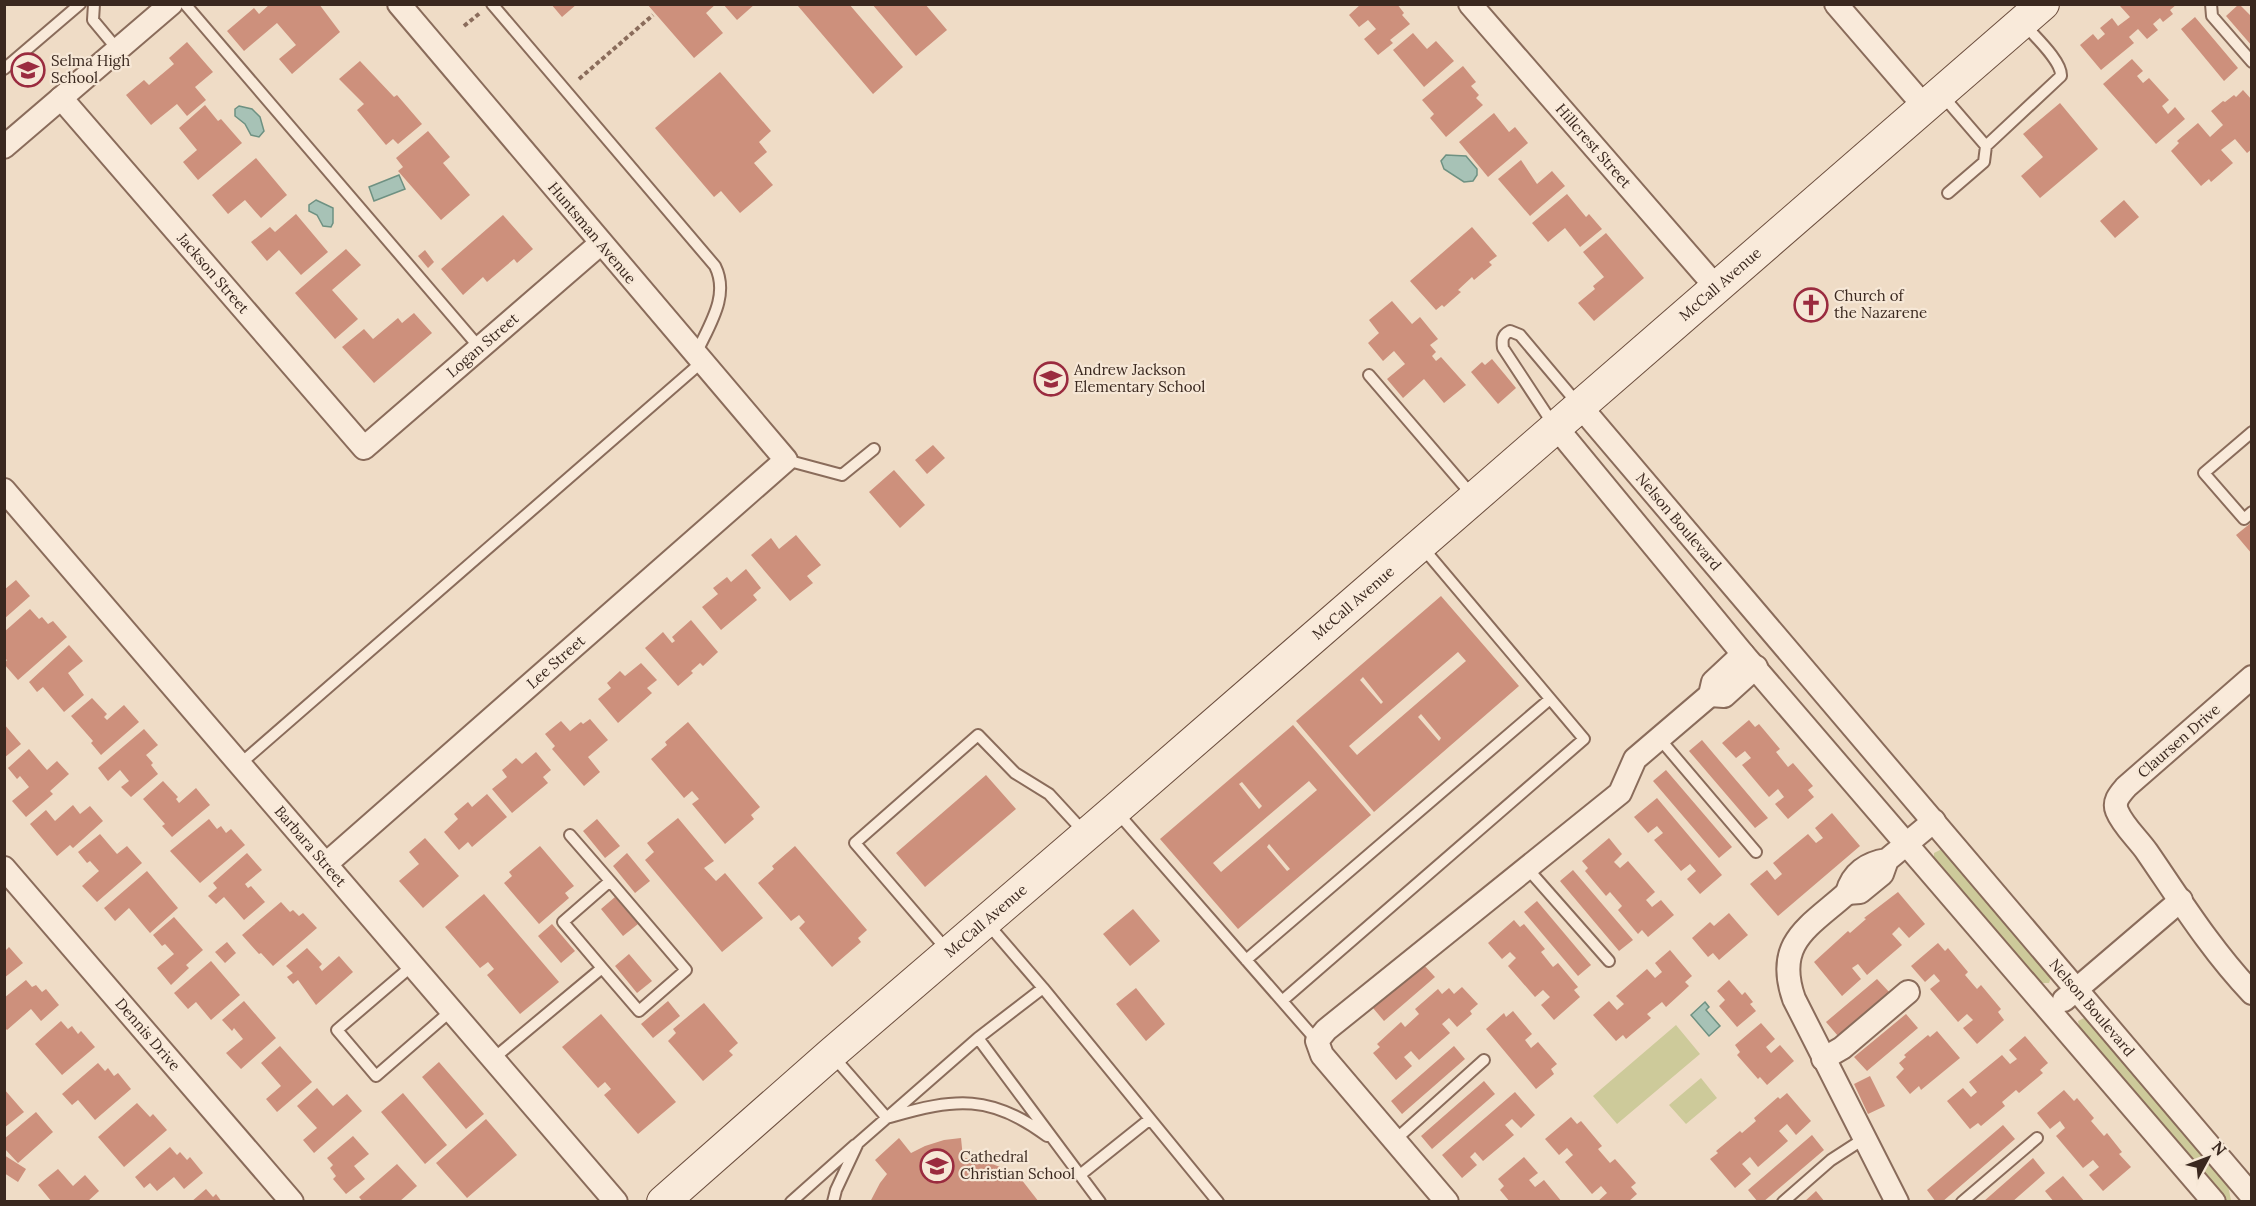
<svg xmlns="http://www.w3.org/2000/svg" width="2256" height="1206" viewBox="0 0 2256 1206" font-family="Lora,serif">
  <rect width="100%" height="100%" fill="#efdcc6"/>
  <path fill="#cdca9a" d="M1942,849L2051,977L2049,983H2040L1934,859V853Z
    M2086,1017L2227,1181L2231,1200L2226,1201L2080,1030L2078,1021Z
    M1676,1025L1700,1054L1617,1124L1593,1096Z
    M1701,1078L1717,1098L1686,1124L1669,1105Z"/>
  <path fill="#a7c2b6" stroke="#6e9182" stroke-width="1.5" d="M239,106L252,109L260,117L264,131L259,137L251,135L245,124L235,116V109Z
    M1446,155L1466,156L1477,169V175L1473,181L1464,182L1444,169L1441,161Z
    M399,175L405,189L374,201L369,187Z
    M316,200L333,208V223L331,227L323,226L317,215L309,211V205Z
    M1705,1002L1709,1007L1706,1010L1720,1026L1709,1036L1691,1015Z"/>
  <path fill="#cd907c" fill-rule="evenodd" d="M270,4H319L340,32L292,74L279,59L296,45L277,23L244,51L227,31L254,8L259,14Z
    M551,4H577L562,17Z
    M647,4H716L706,13L723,33L694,58Z
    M723,4H755L737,20Z
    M799,4H849L903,67L873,94L798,6Z
    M872,4H925L947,30L916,56Z
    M1361,4H1397L1404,13L1402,15L1410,24L1390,40L1393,43L1378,55L1364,39L1376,29L1368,20L1359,27L1349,15Z
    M2122,4H2177L2170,10L2173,14L2163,22L2160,18L2153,24L2158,30L2147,39L2138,29L2129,37L2134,43L2101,70L2080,45L2093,34L2098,40L2105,34L2100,28L2112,18L2118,26L2130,17L2120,6Z
    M2239,4L2252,17V46L2226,16Z
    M2195,17L2238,68L2224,81L2181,29Z
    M1413,33L1427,49L1436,41L1454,61L1424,87L1393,50Z
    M187,42L213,72L195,87L206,100L187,116L177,104L151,125L126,95L144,80L149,85L174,64L169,58Z
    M2132,59L2143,71L2137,76L2143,83L2149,78L2169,100L2162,106L2168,114L2175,107L2185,119L2156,144L2103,84Z
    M360,61L394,97L397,95L422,124L398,144L393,139L386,145L357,110L364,104L339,79Z
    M1463,66L1476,82L1471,86L1479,95L1476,98L1483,105L1446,137L1430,118L1434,114L1422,100Z
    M720,72L771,131L759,142L767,152L754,163L773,185L740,213L721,191L714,197L655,128Z
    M2243,90L2252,100V149L2247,153L2235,139L2221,150L2233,163L2211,182L2209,179L2201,186L2171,151L2179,143L2177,141L2198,123L2210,137L2223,125L2211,111L2223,101L2225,102L2234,95L2236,97Z
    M2060,103L2098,149L2040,198L2021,176L2043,157L2023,134Z
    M205,105L218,121L221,119L242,143L198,180L183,162L197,150L179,128Z
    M1494,113L1509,132L1515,127L1528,143L1488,177L1459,142Z
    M428,131L450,157L443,163L470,195L441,220L398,171L403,167L396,158Z
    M256,158L287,195L261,218L245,200L228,214L212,195Z
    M1521,160L1537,184L1552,171L1565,186L1530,216L1498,179Z
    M1567,194L1586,217L1589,214L1602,229L1580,247L1565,228L1548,242L1532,223Z
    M2124,200L2139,217L2115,238L2100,221Z
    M296,214L328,252L301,275L279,250L267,261L251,242L270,227L275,232Z
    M503,215L533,249L517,263L514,259L487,282L483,277L463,295L441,269Z
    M1472,227L1497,256L1489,262L1492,265L1474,280L1472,277L1458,290L1461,292L1444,307L1442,305L1436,310L1410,281Z
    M1606,233L1644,278L1594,321L1578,303L1595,289L1593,286L1604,277L1583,252Z
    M346,249L361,265L332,290L358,319L335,339L295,293Z
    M425,250L434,262L428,268L418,256Z
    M1392,301L1412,324L1420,317L1438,339L1430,345L1436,352L1432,356L1436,361L1441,357L1466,385L1444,403L1424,379L1403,398L1387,379L1405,364L1394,351L1383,361L1368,343L1379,333L1369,320Z
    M414,313L432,333L374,383L342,347L364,329L373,339L398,318L402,323Z
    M1492,359L1516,388L1498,404L1471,372L1482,362L1485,365Z
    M933,445L945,458L927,474L915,460Z
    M894,470L925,505L900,528L869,492Z
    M2252,522V554L2236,535Z
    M796,535L821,565L807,576L813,583L790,601L751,555L771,538L779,549Z
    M746,569L761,588L753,595L757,600L721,630L702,607L718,594L713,588L727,577L731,582Z
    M16,580L30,596L4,619V590Z
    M1441,596L1519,686L1374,812L1296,721ZM1458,652L1466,661L1357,755L1349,746ZM1363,677L1383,702L1381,704L1360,680ZM1421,714L1441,738L1439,741L1418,717Z
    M30,609L39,619L42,617L48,624L53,621L67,637L18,680L4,664L7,660L4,658V632Z
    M691,620L718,652L703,666L700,663L691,671L693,673L678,686L645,648L663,632L672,643L675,641L672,637Z
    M69,645L83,661L68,673L84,695L64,712L43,687L37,692L29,682Z
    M641,663L657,680L647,688L652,693L618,723L598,699L611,688L607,683L620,671L625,676Z
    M92,698L107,714L104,717L107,720L124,705L139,722L101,755L91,743L93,741L71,716Z
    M590,719L608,740L588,757L600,772L584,786L552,749L555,746L545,734L561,721L570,731L581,722L583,724Z
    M1749,720L1755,727L1759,724L1780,749L1776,752L1788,767L1793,763L1813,786L1808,790L1814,797L1788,819L1775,804L1784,797L1778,789L1769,797L1742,765L1751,758L1745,751L1736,758L1722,743Z
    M688,722L760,807L751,815L754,819L725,844L692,804L699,799L692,791L684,798L651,759L667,745L665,742Z
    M4,724L21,744L4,758Z
    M1293,725L1371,815L1238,929L1160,839ZM1309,781L1317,790L1221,872L1213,863ZM1242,782L1262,806L1259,809L1239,784ZM1269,844L1290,869L1287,871L1267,847Z
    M144,729L158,745L146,755L153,763L151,765L158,774L131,797L121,787L129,781L120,770L108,781L98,768Z
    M1702,740L1768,818L1755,828L1689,751Z
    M29,749L47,770L57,761L69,774L50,791L53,794L26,817L12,801L29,787L20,776L17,779L8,768Z
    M536,752L551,770L543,777L548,783L512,813L492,789L507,777L502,770L516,758L522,764Z
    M1666,770L1732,847L1719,858L1653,781Z
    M986,775L1016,809L925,887L896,853Z
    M163,781L178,797L176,799L179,803L196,788L210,805L172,837L162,826L165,824L143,799Z
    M487,794L507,817L472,847L468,842L459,850L444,832L458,819L454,814L468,802L472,807Z
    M1657,798L1722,875L1700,894L1687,879L1696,871L1690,864L1681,871L1654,840L1663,833L1657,826L1648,833L1634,817Z
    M73,805L80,814L90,806L103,821L73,848L70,845L57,856L30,824L46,810L55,821Z
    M1832,813L1860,846L1778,916L1750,884L1767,870L1775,880L1782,874L1773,863L1808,834L1816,843L1823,838L1815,828Z
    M678,818L714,861L704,868L716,881L725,873L763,918L722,952L645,860L654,852L647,843Z
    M209,819L217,829L221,826L226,833L231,829L245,845L200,883L170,851Z
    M597,819L620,846L605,858L583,831Z
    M100,834L117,854L127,846L142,863L97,902L82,886L99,871L90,861L87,863L78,852Z
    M425,838L459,876L423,908L399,881L419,864L409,852Z
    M1609,838L1622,854L1614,862L1620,868L1628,861L1655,892L1646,900L1652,907L1661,900L1674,915L1648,937L1642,930L1638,934L1618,910L1622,906L1610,892L1606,896L1585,871L1588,868L1582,861Z
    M540,846L574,886L565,893L569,898L539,924L504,883L512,876L509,872Z
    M795,846L867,930L858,938L861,942L832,967L799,928L805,922L799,915L791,921L758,883L774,869L772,866Z
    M247,853L262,870L245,884L248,888L251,886L265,902L244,920L224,897L216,904L208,896L217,888L213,883Z
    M627,853L650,881L635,893L613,866Z
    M1573,870L1633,940L1619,951L1560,881Z
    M147,871L178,908L150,933L129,908L115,921L104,908Z
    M1898,892L1925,924L1909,938L1899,927L1892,934L1902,945L1867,975L1858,964L1852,968L1861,979L1842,996L1814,962L1848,931L1850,933L1866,919L1864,918Z
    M484,894L559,982L520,1014L487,975L494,969L488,962L480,968L445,927Z
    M615,897L638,924L623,936L601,909Z
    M1537,901L1591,965L1578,976L1524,912Z
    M281,902L290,912L293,910L299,916L303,913L317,928L273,966L261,953L259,954L242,935Z
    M1133,909L1160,941L1130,966L1103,934Z
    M1729,913L1748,935L1719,960L1713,953L1708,957L1692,938L1710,922L1714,926Z
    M174,917L203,950L186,965L189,968L171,985L157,968L174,954L165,944L162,946L153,935Z
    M1514,920L1520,927L1524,924L1545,949L1541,952L1553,967L1558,963L1578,987L1574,990L1580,997L1554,1020L1541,1005L1550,997L1543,990L1535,997L1508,966L1516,958L1510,952L1502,959L1488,943Z
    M552,924L575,951L561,963L538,936Z
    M227,942L236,953L225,963L215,952Z
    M1938,943L1945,951L1948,948L1968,972L1965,975L1977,989L1981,985L2001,1009L1998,1012L2004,1020L1977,1044L1963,1028L1973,1020L1967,1014L1958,1022L1930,989L1940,981L1934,974L1925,982L1911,966Z
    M9,947L23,963L4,978V948L6,950Z
    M307,948L322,964L319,967L322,971L339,956L353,972L316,1005L298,980L293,984L287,977L293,973L286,966Z
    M1670,950L1692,976L1685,982L1689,986L1666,1007L1662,1002L1647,1014L1651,1018L1626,1039L1623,1035L1616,1041L1593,1015L1609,1001L1617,1010L1624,1004L1616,996L1647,969L1655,978L1662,972L1655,963Z
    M629,954L652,981L637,993L615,966Z
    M211,961L240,995L211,1020L196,1002L188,1009L174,993Z
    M1423,964L1435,977L1384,1021L1373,1008Z
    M1877,979L1890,993L1838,1036L1826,1022Z
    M26,980L32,987L36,985L42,992L46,989L59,1005L41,1021L31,1009L7,1030L4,1027V998Z
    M1729,980L1742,995L1745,992L1753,1002L1750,1004L1756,1011L1737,1027L1719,1006L1725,1000L1717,991Z
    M1462,987L1478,1004L1470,1011L1472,1014L1457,1027L1449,1018L1442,1024L1450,1033L1419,1060L1411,1051L1404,1057L1412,1066L1396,1080L1373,1053L1380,1047L1377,1044L1401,1022L1405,1027L1419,1014L1415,1009L1438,989L1442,994L1449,988L1454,994Z
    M1136,988L1165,1024L1146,1041L1116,1004Z
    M244,1001L276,1038L241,1069L226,1053L243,1039L234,1028L232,1031L222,1020Z
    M668,1001L680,1016L653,1038L641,1024Z
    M704,1003L738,1043L729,1051L733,1055L703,1081L668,1041L676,1033L673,1029Z
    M1513,1011L1532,1034L1525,1040L1531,1048L1538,1042L1557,1064L1551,1069L1554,1074L1536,1089L1486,1029L1504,1013L1506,1017Z
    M601,1014L676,1102L638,1134L604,1095L611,1089L605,1082L598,1088L562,1047Z
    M1906,1014L1918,1028L1867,1071L1854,1057Z
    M61,1021L68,1029L72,1026L78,1034L81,1031L95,1047L62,1075L35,1044Z
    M1761,1023L1775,1039L1766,1047L1771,1053L1780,1045L1794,1061L1767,1085L1760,1077L1758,1079L1737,1055L1740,1052L1735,1045Z
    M1937,1031L1960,1058L1921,1090L1919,1086L1910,1094L1896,1077L1904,1069L1899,1063L1906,1057L1904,1055L1928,1035L1930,1037Z
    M2025,1036L2048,1063L2040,1070L2043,1073L2019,1093L2016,1090L2002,1102L2005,1106L1981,1126L1978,1123L1970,1129L1947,1101L1963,1088L1971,1097L1977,1092L1969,1082L2002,1055L2010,1064L2017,1059L2009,1050Z
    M280,1046L312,1082L277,1112L266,1099L281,1086L261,1063Z
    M1454,1046L1465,1059L1402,1114L1391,1101Z
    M439,1062L484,1114L466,1129L422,1077Z
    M98,1063L105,1071L108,1068L114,1076L118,1073L131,1089L95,1120L78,1100L72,1105L62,1094Z
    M1870,1076L1885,1106L1868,1114L1854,1084Z
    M1484,1081L1495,1094L1432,1149L1421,1136Z
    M317,1088L333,1106L347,1094L362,1111L314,1153L303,1140L317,1128L297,1106Z
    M4,1089L24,1112L4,1128Z
    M2064,1090L2074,1101L2077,1098L2094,1118L2091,1121L2104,1136L2107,1133L2122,1152L2119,1154L2131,1167L2103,1191L2089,1175L2099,1167L2093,1160L2083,1168L2056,1136L2065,1128L2060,1121L2050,1129L2037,1113Z
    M1515,1092L1535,1115L1521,1128L1512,1119L1505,1125L1514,1135L1483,1161L1475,1152L1470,1157L1477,1165L1462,1178L1442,1155Z
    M403,1093L447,1145L425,1164L381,1112Z
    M1787,1093L1811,1121L1796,1135L1787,1124L1779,1131L1788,1141L1758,1167L1750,1157L1742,1164L1751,1174L1735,1188L1710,1159L1718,1153L1716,1151L1740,1131L1742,1133L1756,1121L1754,1118L1778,1097L1780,1099Z
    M137,1103L150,1117L153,1114L167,1130L124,1167L98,1137Z
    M36,1112L53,1132L18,1163L4,1148V1139Z
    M1571,1117L1577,1124L1581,1121L1602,1146L1598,1149L1610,1163L1615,1159L1636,1183L1631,1187L1637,1194L1628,1202H1597L1607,1193L1601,1186L1592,1194L1565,1162L1573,1155L1567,1148L1559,1155L1545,1139Z
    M486,1119L517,1155L467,1198L436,1163Z
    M2003,1125L2015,1139L1942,1202H1936L1927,1190Z
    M1812,1135L1824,1150L1763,1202H1758L1748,1190Z
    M353,1136L369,1154L354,1166L365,1179L346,1194L333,1179L336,1176L330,1168L333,1165L327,1158Z
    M899,1138L911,1153L925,1146L944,1140L961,1138L963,1158L979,1159L1008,1170L1021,1179L1039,1202H870L880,1183L887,1174L875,1160Z
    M170,1147L177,1155L180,1152L187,1160L190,1157L203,1173L184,1189L174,1177L157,1191L150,1183L144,1188L135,1177Z
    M4,1155L26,1169L18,1182L4,1173Z
    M1524,1157L1538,1173L1529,1180L1535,1187L1544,1180L1562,1202H1510L1500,1190L1504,1186L1498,1179Z
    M2033,1158L2045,1173L2012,1202H1983Z
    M397,1164L417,1186L399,1202H363L359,1197Z
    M58,1169L73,1186L85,1175L99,1191L87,1202H52L38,1185Z
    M2063,1176L2085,1202H2054L2045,1191Z
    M206,1189L213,1197L216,1194L222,1202H191Z
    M1816,1191L1825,1202H1804Z"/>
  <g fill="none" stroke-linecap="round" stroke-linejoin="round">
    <g stroke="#8a6c5b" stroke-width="14">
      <path id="service" d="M94,4L93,20L118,50
        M185,4L479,347
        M492,4L715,266C730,296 709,325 696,354
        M2211,4L2212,16L2252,62
        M4,69L80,4
        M1942,95L1986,146L1984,162L1948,193
        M1986,146L2061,76C2062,61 2034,36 2024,24
        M1369,375L1472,495
        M1553,424L1503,348C1502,340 1502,335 1510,331L1520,335L1578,404
        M2252,432L2204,473L2244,519L2252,512
        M786,460L842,475L874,449
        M1659,738L1756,852
        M240,764L703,361
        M1116,811L1317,1041
        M570,835L610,881
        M1527,868L1609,961
        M987,923L1043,988L1218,1202
        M947,950L855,843L978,735L1015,773L1049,794L1084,832
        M1246,960L1550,699
        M413,965L337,1030L376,1076L452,1010
        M1282,1001L1584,739L1423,548
        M978,1038L1100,1202
        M832,1055L887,1118
        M494,1058L602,968L563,922L610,881L686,970L639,1011L602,968
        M890,1117C955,1098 991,1094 1047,1136
        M1395,1140L1484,1060
        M1080,1175L1150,1119
        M791,1202L855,1145
        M833,1202L836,1190L858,1143L978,1038L1043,988
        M1783,1202L1831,1160L1865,1138
        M1962,1202L2037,1138"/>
    </g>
    <g stroke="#8a6c5b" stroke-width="26">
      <g id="minor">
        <path id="s1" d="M1470,4L1716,287"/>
        <path d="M1836,4L1924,106"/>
        <path id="s2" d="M61,98L364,448L601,243"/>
        <path d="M4,147L171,4"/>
        <path id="s3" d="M1580,406L2252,1196"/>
        <path d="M1556,427L1743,654L2214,1202"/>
        <path id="s4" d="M4,490L616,1202"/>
        <path d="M2252,677L2126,787C2120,794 2113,801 2117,811C2123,826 2138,839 2147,852C2180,900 2211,950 2252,993"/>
        <path d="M1710,695L1724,696L1756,667"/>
        <path d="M1887,860C1867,863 1852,873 1847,893L1860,892L1882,874L1887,860L1934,821"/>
        <path id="s5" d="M326,864L786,460L399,4"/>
        <path id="s6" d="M4,868L292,1202"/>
        <path d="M1847,893C1809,927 1774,942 1794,999L1897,1202"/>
        <path d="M2064,1000L2181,900"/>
        <path d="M1823,1059L1842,1048L1908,992"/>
        <path d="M1447,1202L1322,1055L1317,1041L1326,1030L1620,793L1635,759L1710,695L1713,682L1743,654"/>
      </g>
    </g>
    <g stroke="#6c4e3e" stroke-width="34">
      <g id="secondary">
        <path id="s7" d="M663,1202L831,1054L1115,810L2043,4"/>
      </g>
    </g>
    <path stroke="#8a6c5b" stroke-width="4" stroke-dasharray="4.5 3" stroke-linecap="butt" d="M464,26L480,13
      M579,79L653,15"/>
    <use href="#service" stroke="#f9eada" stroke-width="10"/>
    <use href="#minor" stroke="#f9eada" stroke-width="22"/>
    <use href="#secondary" stroke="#f9eada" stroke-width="32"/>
  </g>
  <defs>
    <g id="school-ring" transform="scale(1.725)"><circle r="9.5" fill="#f6e7d6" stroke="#9a2b3f" stroke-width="1.5"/><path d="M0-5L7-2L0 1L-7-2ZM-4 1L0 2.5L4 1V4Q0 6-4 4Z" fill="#9a2b3f"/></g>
    <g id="church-ring" transform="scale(1.725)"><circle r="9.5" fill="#f6e7d6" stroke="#9a2b3f" stroke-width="1.5"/><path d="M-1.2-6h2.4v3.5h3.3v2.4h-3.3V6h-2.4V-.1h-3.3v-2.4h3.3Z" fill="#9a2b3f"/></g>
  </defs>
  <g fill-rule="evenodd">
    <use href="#school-ring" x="28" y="70"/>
    <use href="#church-ring" x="1811" y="305"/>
    <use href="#school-ring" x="1051" y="379"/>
    <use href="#school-ring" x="937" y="1166"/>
  </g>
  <g text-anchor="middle" stroke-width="4.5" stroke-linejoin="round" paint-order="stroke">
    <g font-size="15" fill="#3a281f" stroke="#f6e7d6" text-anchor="start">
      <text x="51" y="66">Selma High<tspan x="51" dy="17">School</tspan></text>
      <text x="1834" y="301">Church of<tspan x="1834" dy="17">the Nazarene</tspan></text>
      <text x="1074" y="375">Andrew Jackson<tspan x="1074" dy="17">Elementary School</tspan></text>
      <text x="960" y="1162">Cathedral<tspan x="960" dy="17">Christian School</tspan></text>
    </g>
    <g font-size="15" fill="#3a281f" stroke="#f6e7d6">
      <text dy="5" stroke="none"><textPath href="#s1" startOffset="188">Hillcrest Street</textPath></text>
      <text transform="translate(592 233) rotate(50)" y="5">Huntsman Avenue</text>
      <text dy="5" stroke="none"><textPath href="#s2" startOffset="232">Jackson Street</textPath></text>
      <text dy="5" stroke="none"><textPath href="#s7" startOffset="1400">McCall Avenue</textPath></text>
      <text dy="5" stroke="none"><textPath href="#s2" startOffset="620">Logan Street</textPath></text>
      <text dy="5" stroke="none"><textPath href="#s3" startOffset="152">Nelson Boulevard</textPath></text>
      <text dy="5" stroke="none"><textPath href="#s7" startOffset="914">McCall Avenue</textPath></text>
      <text dy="5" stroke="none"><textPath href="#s5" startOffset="306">Lee Street</textPath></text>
      <text transform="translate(2179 741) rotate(-41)" y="5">Claursen Drive</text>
      <text dy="5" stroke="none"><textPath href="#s4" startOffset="470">Barbara Street</textPath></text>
      <text dy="5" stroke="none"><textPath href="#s7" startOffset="428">McCall Avenue</textPath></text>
      <text dy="5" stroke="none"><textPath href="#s3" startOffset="790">Nelson Boulevard</textPath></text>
      <text dy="5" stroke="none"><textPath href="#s6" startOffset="220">Dennis Drive</textPath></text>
    </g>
  </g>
  <rect width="2256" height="1206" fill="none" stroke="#3a281f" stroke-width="12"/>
  <g transform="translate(2208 1158) rotate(49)" stroke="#f6e7d6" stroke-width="4.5" paint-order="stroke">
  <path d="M0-4.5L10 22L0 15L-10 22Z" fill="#3a281f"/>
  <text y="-9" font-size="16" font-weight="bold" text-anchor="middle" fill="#3a281f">N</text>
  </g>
</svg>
